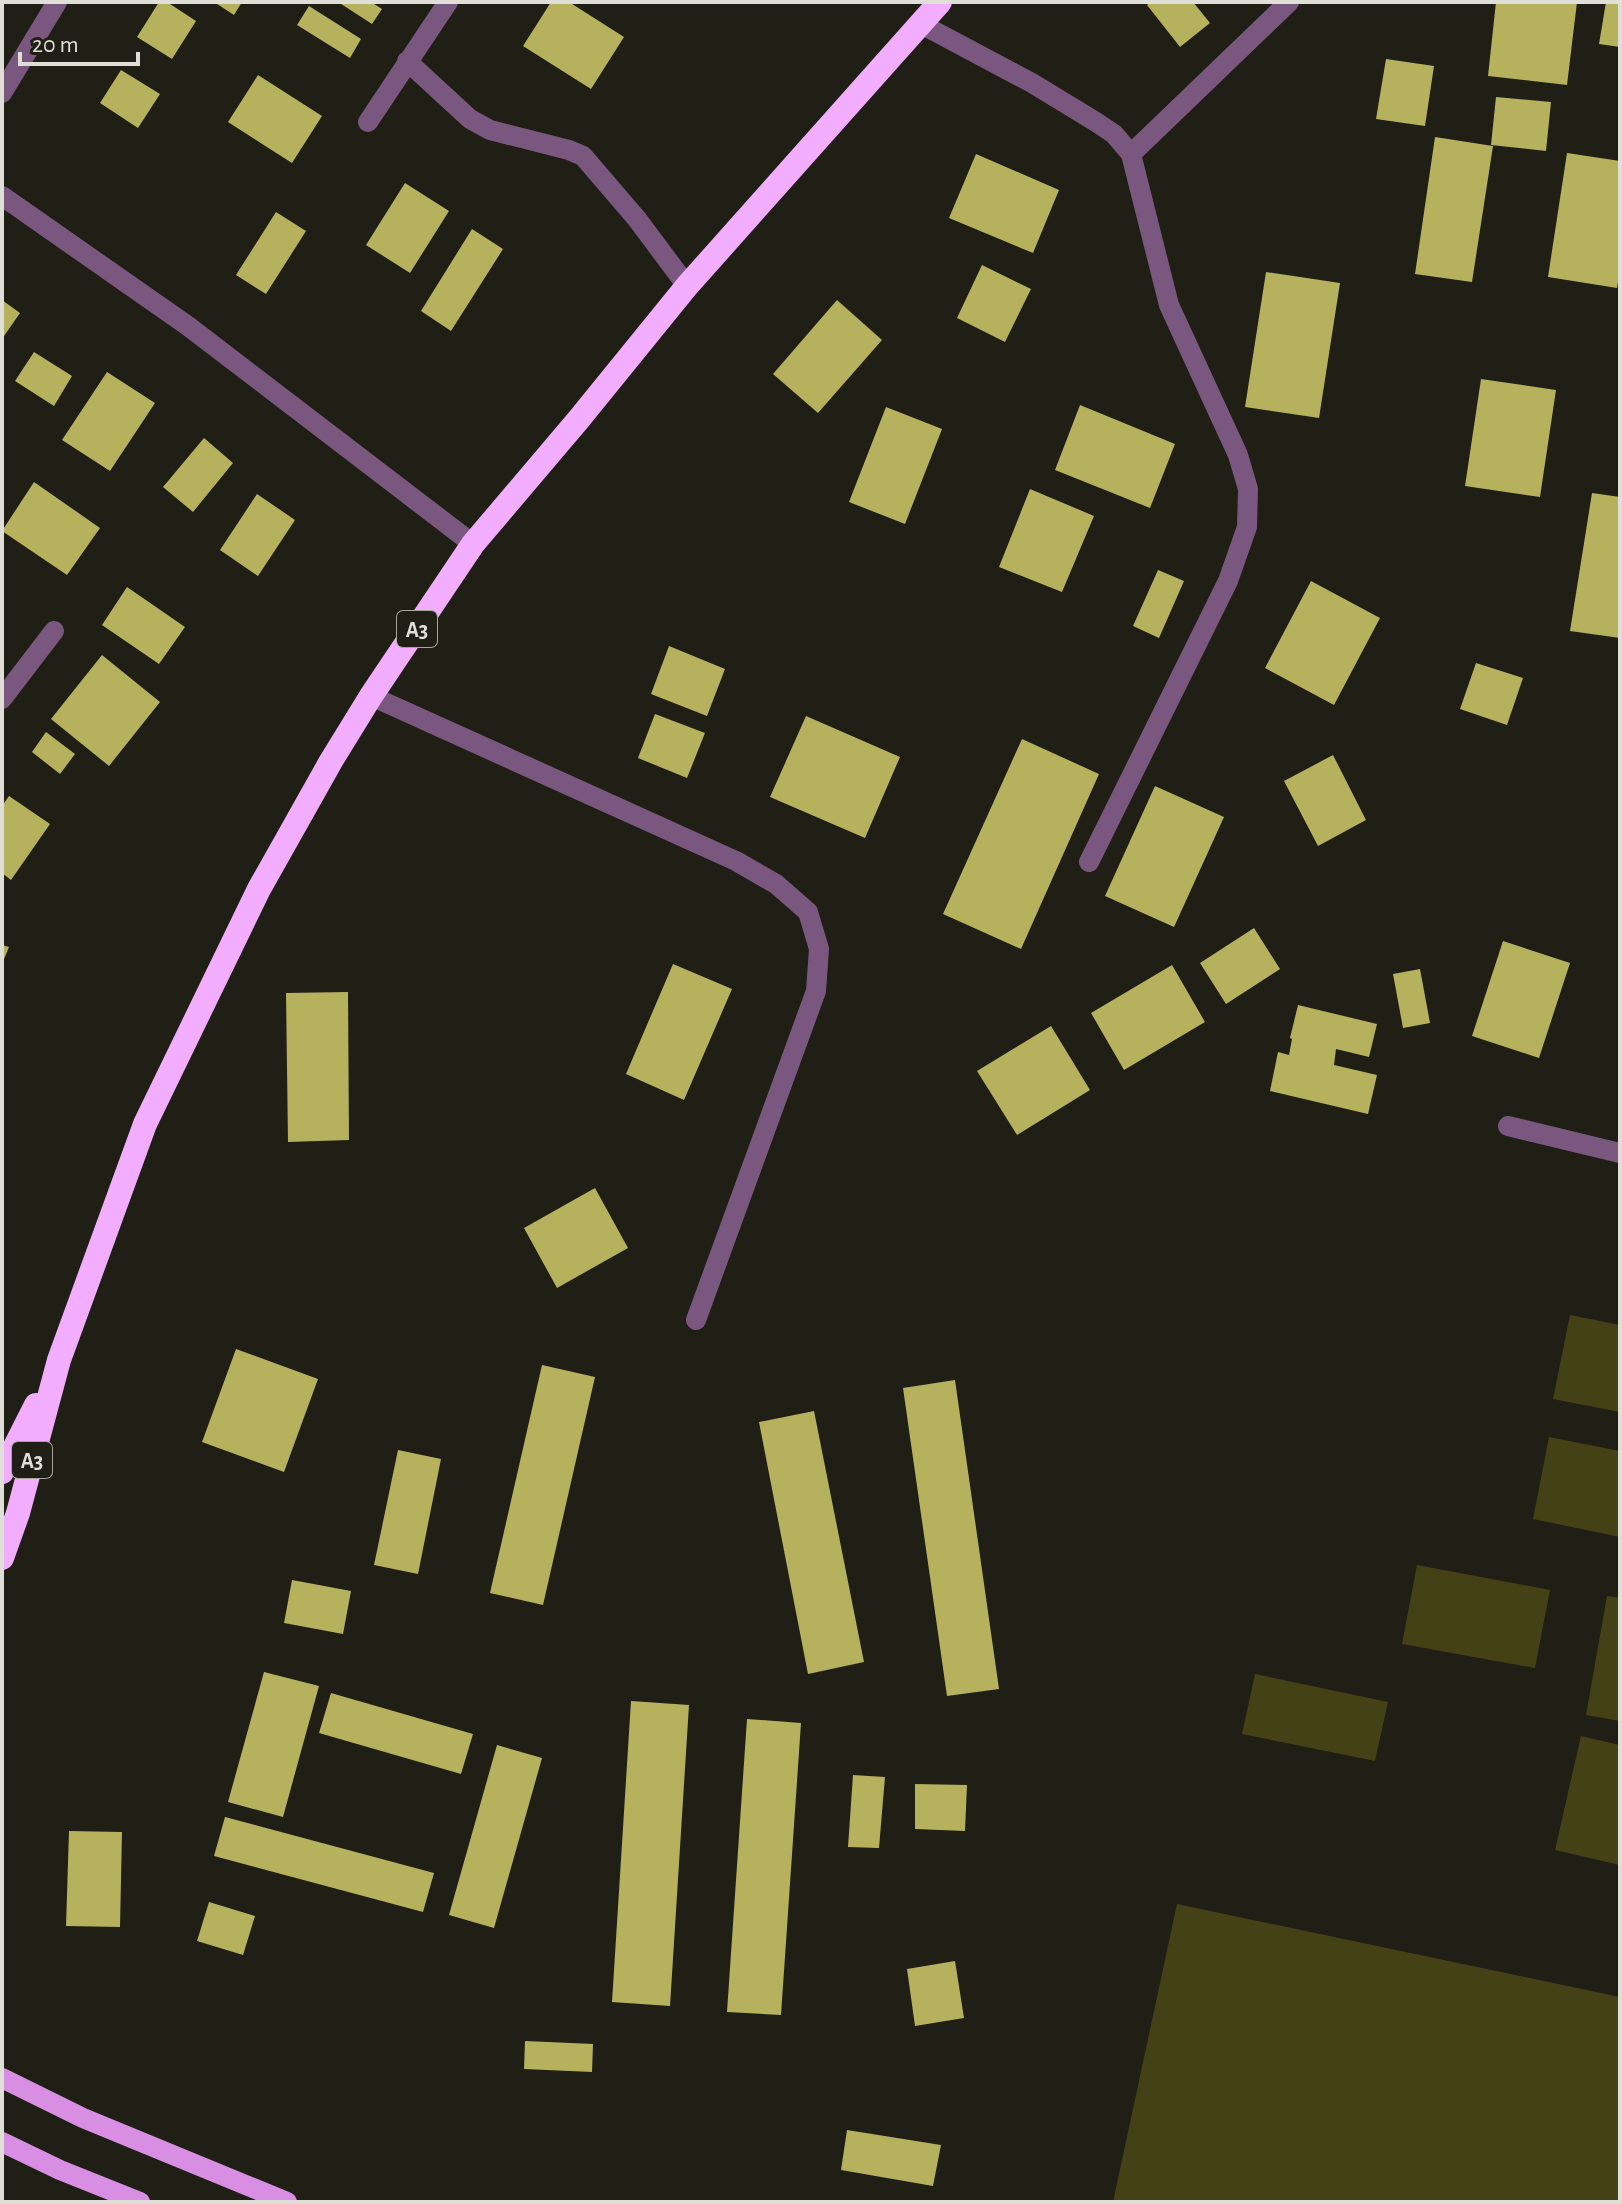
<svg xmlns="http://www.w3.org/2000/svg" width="1622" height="2204" viewBox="0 0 1622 2204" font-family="'Alegreya Sans',sans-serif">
  <rect width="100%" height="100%" fill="#201f15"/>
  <path fill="#444117" d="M1570,1315L1620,1325V1412L1553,1399Z
    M1549,1437L1620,1451V1537L1533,1519Z
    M1417,1565L1550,1590L1535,1668L1402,1644Z
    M1607,1596L1620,1598V1721L1586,1715Z
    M1255,1674L1388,1702L1375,1761L1242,1734Z
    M1581,1736L1620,1745V1865L1555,1850Z
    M1177,1904L1620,1997V2202H1113Z"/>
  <path fill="#b6b15d" d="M159,2H167L196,21L172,59L137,37Z
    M214,2H242L234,15Z
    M338,2H371L382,9L372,24Z
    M551,2H569L624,37L591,89L523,46Z
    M1151,2H1193L1210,23L1180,47L1147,5Z
    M1496,2H1577L1567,85L1488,76Z
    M1606,2H1620V47L1599,44Z
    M309,6L361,39L350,58L297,25Z
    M1386,59L1434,66L1425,126L1376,119Z
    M121,70L160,94L138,128L100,103Z
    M258,75L322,116L292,163L228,122Z
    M1496,97L1551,102L1546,151L1491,145Z
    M1435,137L1493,146L1472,282L1415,274Z
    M1567,153L1620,161V270L1617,288L1548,277Z
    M976,154L1059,190L1033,253L949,218Z
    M405,183L449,211L410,273L366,245Z
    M276,212L306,231L266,294L236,275Z
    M472,229L503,249L451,331L421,311Z
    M982,265L1031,289L1005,342L957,318Z
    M1266,272L1340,283L1319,418L1245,407Z
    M2,300L20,313L2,339Z
    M837,300L882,340L818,413L773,374Z
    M34,352L72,376L54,406L15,381Z
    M107,372L155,403L110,471L62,440Z
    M1481,379L1556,390L1540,497L1465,486Z
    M1080,405L1175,444L1150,508L1055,470Z
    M886,407L942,429L905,524L849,502Z
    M204,438L233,463L193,512L163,487Z
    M34,482L100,528L67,575L2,531Z
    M1030,489L1094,516L1062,592L999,567Z
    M1592,493L1620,497V638L1570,631Z
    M257,494L295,520L258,576L220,550Z
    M1158,570L1184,581L1159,638L1133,626Z
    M1311,581L1380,618L1334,705L1265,668Z
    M127,587L185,627L159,664L102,625Z
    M669,646L725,669L707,716L651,694Z
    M102,655L160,702L109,766L51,719Z
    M1476,663L1523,678L1507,725L1460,709Z
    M655,714L705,733L687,778L638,758Z
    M806,716L900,757L865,838L770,797Z
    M46,732L75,754L60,774L32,752Z
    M1022,739L1099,774L1021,949L943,914Z
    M1333,755L1366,820L1318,846L1284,781Z
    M1155,786L1224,817L1174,927L1105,896Z
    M9,796L50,824L11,880L2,873V806Z
    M1254,928L1280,969L1226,1004L1200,963Z
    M1503,941L1570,963L1539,1058L1472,1036Z
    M2,945L9,947L2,964Z
    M673,964L732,989L684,1100L626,1074Z
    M1172,965L1205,1022L1124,1070L1091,1013Z
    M1420,969L1430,1023L1403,1028L1393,974Z
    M348,992L349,1140L288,1142L286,993Z
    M1298,1005L1377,1024L1369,1057L1336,1049L1334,1065L1377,1075L1368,1114L1270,1091L1278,1052L1289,1055L1292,1039L1290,1038Z
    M1051,1026L1090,1090L1017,1135L977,1071Z
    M595,1188L628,1248L557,1288L524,1228Z
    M236,1349L318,1379L284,1472L202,1442Z
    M542,1365L595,1377L543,1605L490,1593Z
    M955,1380L999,1689L947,1696L903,1388Z
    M814,1411L864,1662L808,1674L759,1422Z
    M398,1450L441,1459L418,1574L374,1565Z
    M292,1580L351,1591L343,1634L284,1623Z
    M264,1672L319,1686L283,1817L228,1802Z
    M331,1693L473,1734L461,1774L319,1733Z
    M631,1701L689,1705L670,2006L612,2002Z
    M747,1719L801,1723L781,2015L727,2012Z
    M497,1745L542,1758L494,1928L449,1915Z
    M853,1775L885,1777L879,1848L848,1847Z
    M915,1784L967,1785L965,1831L915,1829Z
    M225,1817L434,1873L423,1912L214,1856Z
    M69,1831L122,1832L120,1927L66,1926Z
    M209,1902L255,1916L243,1955L197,1941Z
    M955,1961L964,2018L915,2026L907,1969Z
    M525,2041L593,2044L592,2072L524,2069Z
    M847,2130L941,2145L933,2186L841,2170Z"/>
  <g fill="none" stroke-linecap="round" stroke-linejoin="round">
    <path stroke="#7a577f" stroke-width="20" d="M921,24L1032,83L1096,122L1114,134L1131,154L1169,305L1238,455L1248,489L1247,527L1228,581L1089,862
      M407,61L470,119L490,130L569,150L583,156L637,219L687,286
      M2,93L57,2
      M368,122L448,2
      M1131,154L1289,2
      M2,196L188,326L473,544
      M371,696L736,861L776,884L808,912L819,949L816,991L696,1320
      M2,699L54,631
      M1508,1126L1620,1153"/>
    <path stroke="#d78ee3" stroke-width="20" d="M2,2078L83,2118L287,2202
      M2,2142L60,2170L140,2202"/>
    <path stroke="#f3adfe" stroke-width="24" d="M2,1472L36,1405
      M2,1558L18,1513L59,1360L145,1124L259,889L331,761L371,696L473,544L579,419L687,286L940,2"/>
  </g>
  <g text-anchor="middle" stroke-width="8" stroke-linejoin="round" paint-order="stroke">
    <g fill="#201f15" stroke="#a6a59e" stroke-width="2">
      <rect x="397" y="611" width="40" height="36" rx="6"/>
      <rect x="12" y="1442" width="40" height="36" rx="6"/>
    </g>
    <g font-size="22" font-weight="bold" fill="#dfdfd8">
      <text x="417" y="637">A3</text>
      <text x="32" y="1468">A3</text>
    </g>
  </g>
  <rect width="1622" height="2204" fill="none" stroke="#dfdfd8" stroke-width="8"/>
  <path d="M20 52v12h118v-12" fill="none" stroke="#dfdfd8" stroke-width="4"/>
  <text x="32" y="52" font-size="24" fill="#dfdfd8" stroke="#201f15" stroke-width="6" paint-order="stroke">20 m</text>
</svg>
